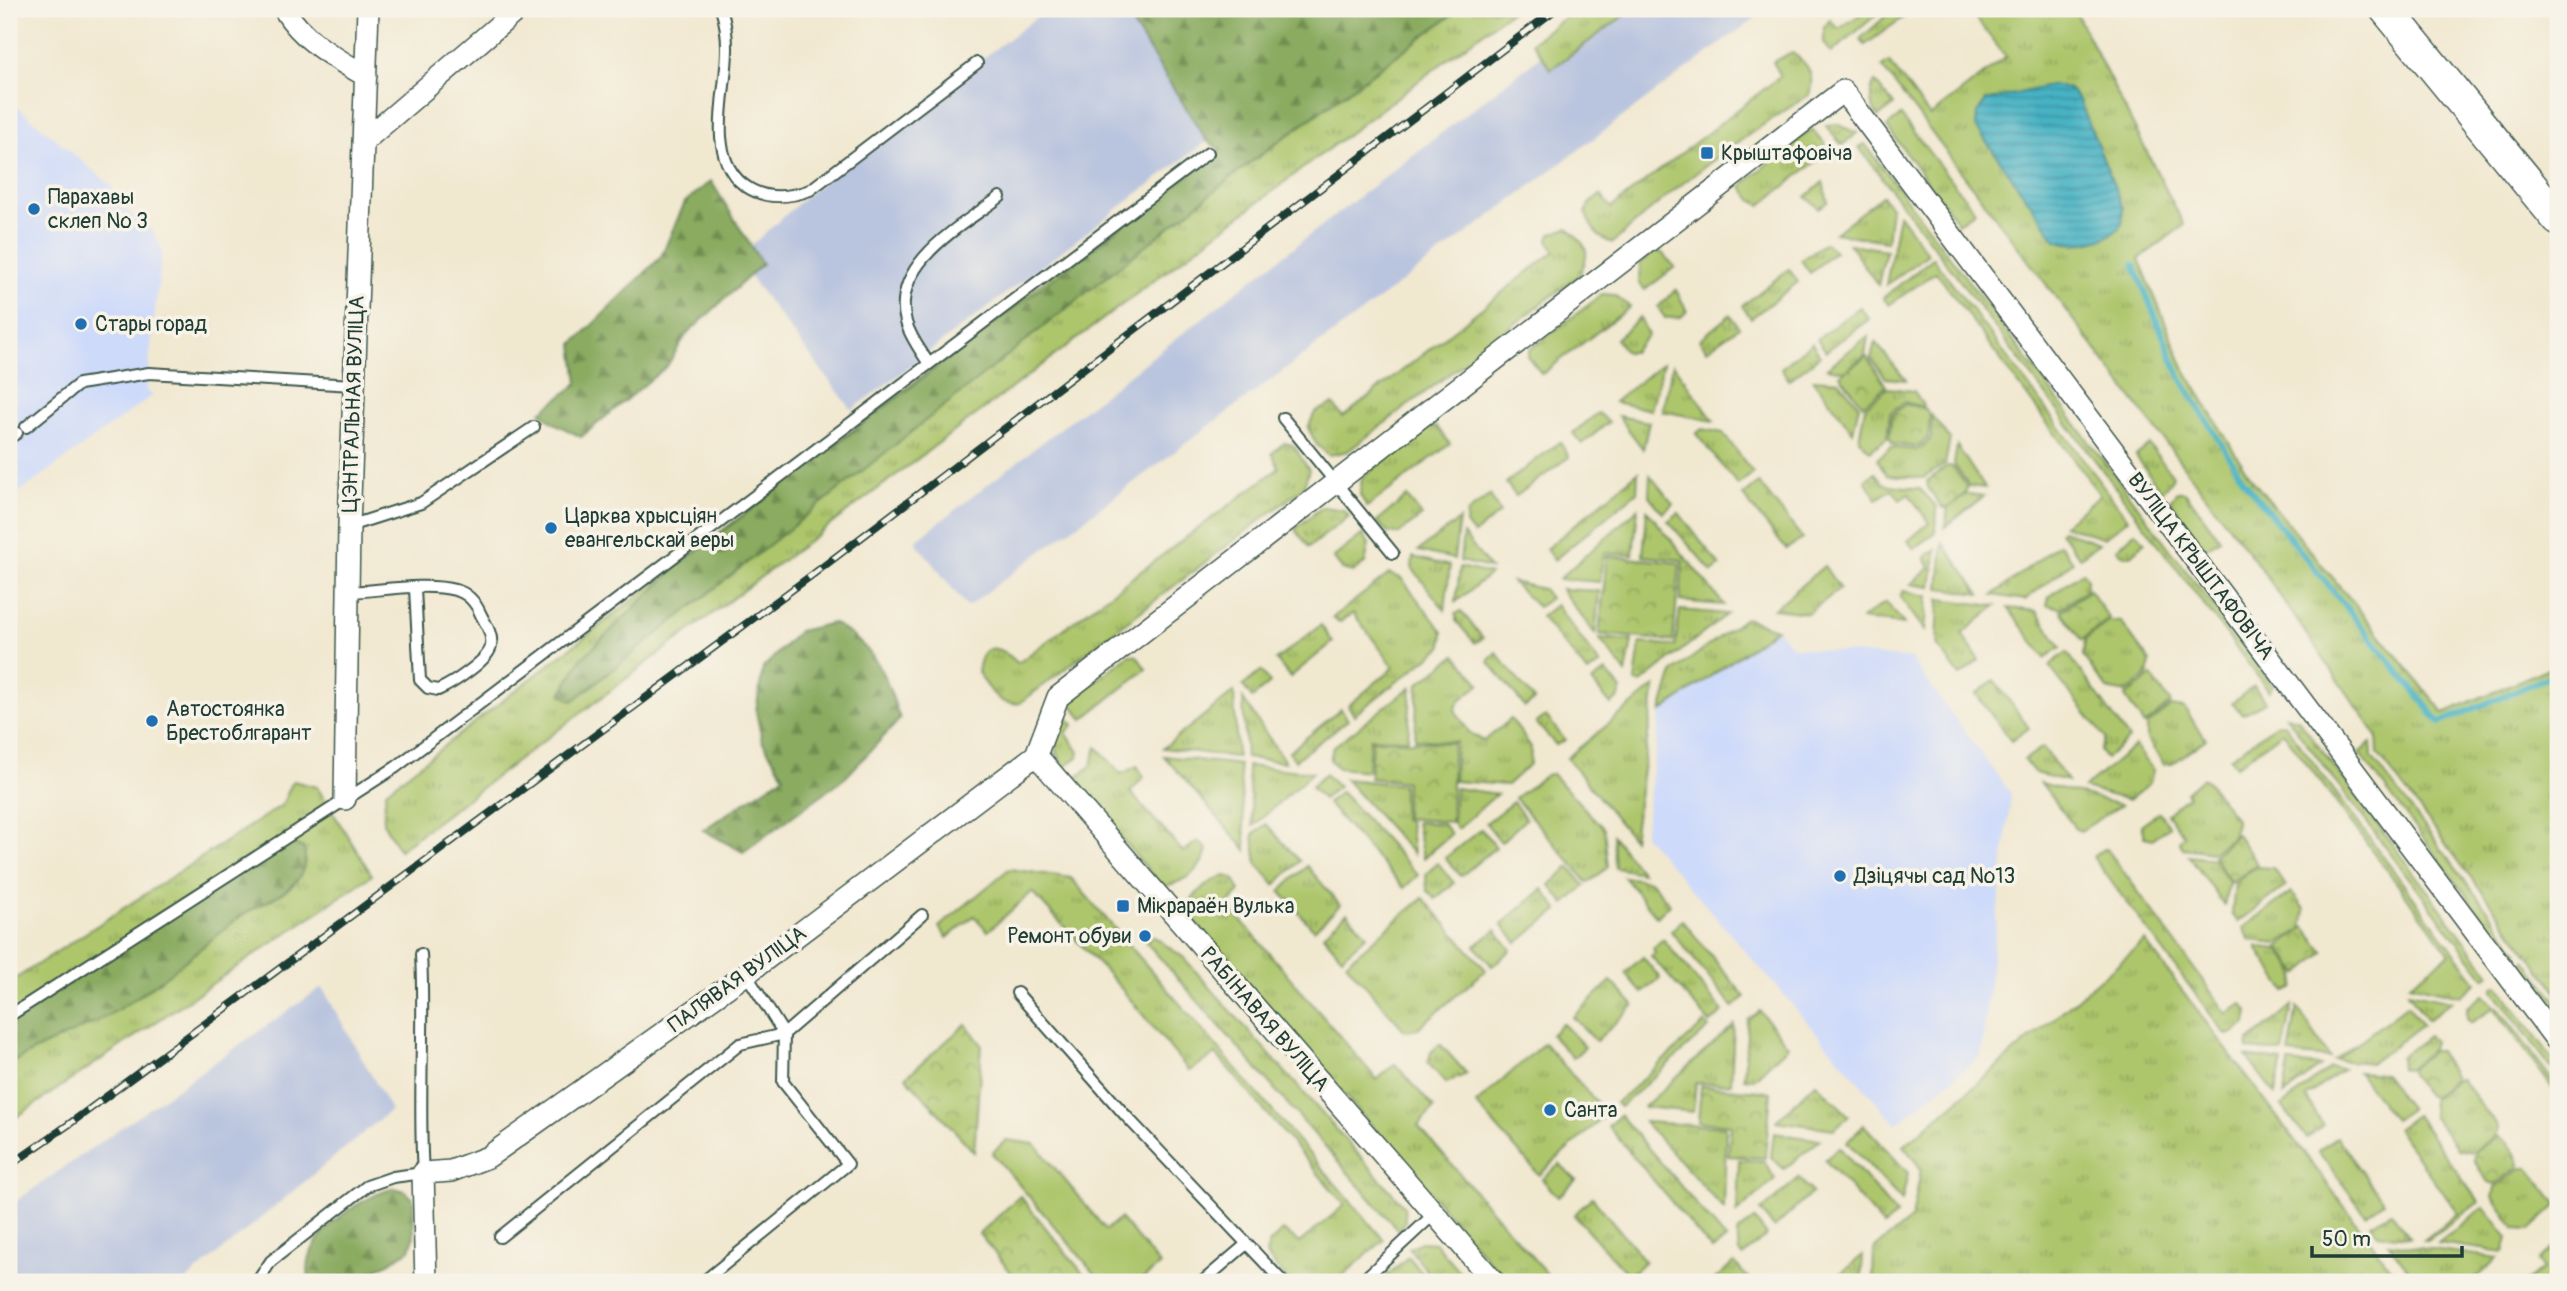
<svg xmlns="http://www.w3.org/2000/svg" width="2567" height="1291" viewBox="0 0 2567 1291" font-family="Pangolin,sans-serif">
  <defs>
    <pattern id="grass-tufts" width="24" height="20" patternUnits="userSpaceOnUse" patternTransform="scale(1.75)"><rect width="24" height="20" fill="#adc66c"/><path d="M3 7l-1-3M5 7V3M7 7l1-3M15 17l-1-3M17 17v-4M19 17l1-3" fill="none" stroke="#8ca25a"/></pattern>
    <pattern id="forest-firs" width="22" height="20" patternUnits="userSpaceOnUse" patternTransform="scale(1.75)"><rect width="22" height="20" fill="#8aab60"/><path d="M5 1l3.5 6h-7zM16 11l3.5 6h-7z" fill="#708c50"/></pattern>
    <pattern id="park-crowns" width="20" height="18" patternUnits="userSpaceOnUse" patternTransform="scale(1.75)"><rect width="20" height="18" fill="#adc66c"/><path d="M2 6a3 3 0 1 1 6 0M12 15a3 3 0 1 1 6 0" fill="none" stroke="#8ca25a"/></pattern>
    <pattern id="water-rules" width="6" height="5" patternUnits="userSpaceOnUse" patternTransform="scale(1.75)"><rect width="6" height="5" fill="#46b2c4"/><path d="M0 2.5h6" fill="none" stroke="#3a92a0"/></pattern>
  </defs>
  <rect width="100%" height="100%" fill="#f7f3e8"/>
  <filter id="ink" filterUnits="userSpaceOnUse"><feTurbulence type="fractalNoise" baseFrequency=".0143" numOctaves="2"/><feDisplacementMap in="SourceGraphic" scale="14" xChannelSelector="R" yChannelSelector="G"/><feConvolveMatrix kernelMatrix="1 2 1 2 8 2 1 2 1" color-interpolation-filters="sRGB"/></filter>
  <filter id="wash" filterUnits="userSpaceOnUse"><feTurbulence type="fractalNoise" baseFrequency=".00686" numOctaves="4" result="noise"/><feDisplacementMap in="SourceGraphic" scale="28" xChannelSelector="R" yChannelSelector="G"/><feGaussianBlur stdDeviation="1.57" result="paint"/><feColorMatrix in="noise" values="0 0 0 0 0 0 0 0 0 0 0 0 0 0 0 0 0 1.4 0 .05"/><feComposite in="paint" operator="in"/></filter>
  <g filter="url(#wash)">
    <rect width="100%" height="100%" fill="#f1e8d0"/>
    <path fill="#cedafa" d="M9,100L113,187L108,196L152,230L162,250L146,391L153,395L9,500Z
      M1776,629L1793,647L1911,659L2011,794L1981,1056L1896,1124L1644,835L1661,712Z"/>
    <path fill="#b9c4de" d="M1047,9H1123L1207,141L852,410L736,259L827,178Z
      M1629,9H1767L967,607L915,541L1542,55L1551,68Z
      M322,987L391,1110L184,1282H9V1206Z"/>
    <path fill="url(#grass-tufts)" stroke="#668250" stroke-width="2" d="M1460,9H1514L399,850L383,822L386,791L1048,278L1222,149L1253,161Z
      M1576,9H1633L1551,69L1532,42Z
      M1868,9H1883L1831,53L1824,42V27L1830,20L1839,29Z
      M1894,9H1915L1865,45L1860,39Z
      M1988,9H2074L2184,225L2139,259L2184,368L2249,476L2444,713L2558,664V993L2378,754L2377,736L2265,574L1882,67L1889,62L1930,116L2006,57L1973,15Z
      M1792,53C1809,63 1815,77 1809,95C1739,139 1673,187 1613,243C1598,239 1591,228 1586,213L1590,203L1601,195L1611,208L1781,76L1773,62Z
      M1875,82L1894,105L1878,117C1871,106 1867,94 1875,82Z
      M1901,116L1975,211L1958,223L1887,127Z
      M1837,124L1857,133L1842,145L1826,126Z
      M1812,129L1830,150L1761,205L1753,201L1742,187L1744,183Z
      M1865,144L2273,686L2269,691L1859,147Z
      M1823,182L1828,202L1819,208L1806,197Z
      M1882,196L1891,207L1887,241L1835,233Z
      M1899,214L1928,254L1886,285Z
      M1568,228C1587,245 1592,252 1579,275L1348,451L1329,455L1317,445L1308,428L1315,412L1333,404L1343,417L1555,251L1548,241L1551,234Z
      M1825,243L1835,251L1810,273L1801,260Z
      M1849,244L1886,250L1878,285Z
      M1661,252L1675,267L1645,290L1639,283L1640,264L1652,253Z
      M1933,258L2128,519L2105,538L2063,525L2100,495L1936,272L1889,305L1883,298Z
      M1789,269L1798,282L1751,318L1742,306Z
      M1676,290L1687,311L1681,317L1665,318L1658,307Z
      M1603,294L1614,295L1630,307L1542,374L1528,357L1529,350Z
      M1860,307L1869,319L1826,351L1817,339Z
      M1730,315L1739,327L1707,350L1699,340Z
      M1640,318L1648,335L1633,352H1626L1616,339Z
      M1868,336L1865,355L1845,371L1827,368Z
      M1875,342L1906,380L1886,378L1871,358Z
      M1812,343L1820,356L1789,380L1781,368Z
      M1663,363L1651,410L1614,402Z
      M1673,364L1714,421L1662,411Z
      M1813,379L1839,381L1859,405L1853,432Z
      M1887,388L1914,391L1924,407L1904,402L1890,413L1887,438L1870,451L1859,439L1865,407Z
      M1598,413L1609,422L1582,444L1573,433Z
      M1618,416L1649,422L1643,449Z
      M1932,416L1950,439L1945,464L1923,478L1887,475L1877,459L1891,447L1917,450L1931,439Z
      M1428,427H1437L1450,444L1367,507L1360,495L1362,478Z
      M1702,429L1723,433L1753,473L1738,485L1696,434Z
      M1560,442L1569,457L1516,496L1506,483Z
      M1284,443L1293,445L1309,470L1303,488L1020,703C997,707 991,690 978,673C982,638 999,646 1018,663L1279,468L1272,453Z
      M2149,445L2173,476L2171,482L2161,491L2136,456Z
      M1957,446L1985,488L1969,486L1954,464Z
      M1638,472L1637,492L1554,560L1546,549Z
      M1875,473L1884,484L1920,489L1937,507L1936,532L1914,549L1908,541L1929,523L1909,494L1900,500L1892,489L1877,499L1865,480Z
      M1650,475L1673,504L1663,513L1649,496Z
      M1759,483L1803,539L1786,549L1743,496Z
      M2177,492H2185L2220,539L2205,549L2170,500Z
      M1967,494L1984,496L1945,527L1948,508Z
      M1490,495L1500,513L1474,534L1466,524L1467,513Z
      M1407,497L1422,516L1398,534L1388,533L1377,521Z
      M1322,507L1344,510L1349,516L1309,547L1295,529Z
      M1638,509L1633,555L1604,553L1600,582L1559,579Z
      M1647,510L1724,605L1680,601L1683,560L1643,556Z
      M1679,513L1720,566L1712,572L1668,521Z
      M1459,520L1454,559L1418,551Z
      M2062,530L2099,543L2080,557L2060,532Z
      M2135,532L2145,542L2131,556H2124L2117,549Z
      M1363,534L1369,544L1365,563L1353,572L1342,569L1333,558Z
      M1463,534L1490,568L1460,561Z
      M1943,543L1980,594L1939,588Z
      M2059,544L2073,562L2025,600L1993,595Z
      M1936,549L1931,587L1911,584L1930,568L1925,557Z
      M1413,557L1450,566L1445,610L1412,568Z
      M1824,566L1840,589L1808,613L1774,609Z
      M1460,567L1490,574L1456,602Z
      M2082,572L2087,578L2086,590L2061,608L2047,605L2049,597Z
      M1389,574L1401,578L1443,632L1442,647L1354,715L1348,706L1394,667L1353,613L1340,622L1332,618Z
      M1512,582L1543,589L1550,598L1538,607Z
      M1561,589L1599,591L1595,634Z
      M1903,591L1928,596L1925,631L1900,597Z
      M1939,599L1996,606L1962,634L1979,660L1960,676L1937,645Z
      M1886,602L1904,624L1861,619Z
      M1556,605L1600,664L1588,673L1541,617Z
      M2008,608L2036,611L2061,647L2045,658Z
      M1680,610L1727,614L1641,683L1635,682L1640,643L1675,646Z
      M1461,611L1483,638L1475,643L1456,621V614Z
      M1745,618L1776,629L1661,712L1673,672Z
      M2109,621L2121,622L2150,662L2148,675L2126,693L2107,689L2083,656L2085,640Z
      M1321,625L1333,642L1290,677L1276,660Z
      M1599,638L1632,641L1626,673Z
      M1496,652L1534,700L1525,707L1488,661Z
      M2067,652L2129,739L2106,758L2100,751L2106,739L2049,666Z
      M1129,655L1137,656L1146,669L1083,719L1069,702Z
      M1456,655L1480,684L1460,700L1455,710L1469,732L1484,741L1511,719L1531,747L1530,764L1507,785L1454,781L1456,742L1415,739L1418,684Z
      M1261,671L1270,683L1252,698L1243,686Z
      M1606,671L1621,690L1619,697L1611,705L1592,682Z
      M1994,680L2029,728L2011,741L1976,694Z
      M1655,686L1633,839L1567,758Z
      M2254,686L2265,702L2243,714L2232,703Z
      M1411,687L1408,739L1370,738L1368,771L1338,768L1330,760L1333,747Z
      M1234,692L1237,757L1163,748Z
      M1243,699L1285,762L1246,758Z
      M2171,706L2184,708L2206,739L2172,764H2164L2147,739V725Z
      M1060,709L1073,725L1066,733L1079,752L1078,757L1064,767C1051,746 1054,732 1060,709Z
      M1341,709L1348,720L1295,760L1289,752Z
      M1546,716L1565,740L1556,745L1536,723Z
      M2286,716L2298,719L2490,974L2485,978Z
      M2284,723L2477,983L2460,996L2410,984L2450,954L2283,732L2236,766L2230,758L2277,724Z
      M2371,743L2372,757L2519,952L2513,957L2359,753Z
      M2135,746L2153,770L2150,783L2129,800L2084,788Z
      M1097,747L1121,774L1137,766L1144,777L1130,792L1183,852L1198,841L1207,849C1203,869 1185,882 1165,886L1158,882L1073,781L1091,766Z
      M2043,747L2067,781L2035,773L2024,760Z
      M1164,756L1239,765L1246,850Z
      M1247,766L1313,772L1253,826Z
      M1325,774L1338,787L1323,799L1311,787Z
      M1552,774L1604,829L1608,867L1588,883L1515,798L1546,775Z
      M2202,778L2207,781L2236,819L2234,835L2213,852L2183,848L2179,841L2184,835L2167,814L2188,796L2186,792Z
      M1345,779L1403,785V820L1409,821L1413,854Z
      M293,781L317,787L372,875L9,1122V983L282,805Z
      M2041,783L2121,805L2081,831L2076,829Z
      M1455,788L1497,794L1457,829L1453,824Z
      M1341,792L1418,875L1404,888L1327,803Z
      M1513,802L1526,819L1501,842L1486,823Z
      M2159,812L2169,826L2153,839L2144,837L2141,825Z
      M1416,822L1443,824L1451,834L1423,858Z
      M1266,824L1300,861L1275,885L1257,864L1253,835Z
      M1481,829L1496,847L1461,876L1445,858Z
      M1613,836L1642,873L1615,868Z
      M2103,849H2107L2227,1014L2242,1004L2248,1011L2246,1024L2232,1034L2226,1035L2093,857Z
      M2189,856L2214,859L2229,882L2224,905Z
      M1438,863L1454,883L1435,899L1427,890L1426,874Z
      M1307,866L1340,905L1314,930L1280,891Z
      M1569,867L1585,886L1565,904L1550,885Z
      M2256,867L2273,868L2286,886L2238,922L2232,914L2235,883Z
      M1009,869L1071,878L1384,1240L1335,1282H1289L1266,1255L1269,1244L1283,1230L1299,1243L1345,1205L1216,1054L1189,1071L1120,987L1032,892L988,931L974,916L947,938L939,927Z
      M1226,876L1234,879L1240,891L1228,905L1377,1080L1395,1064L1434,1108L1418,1126L1554,1282H1507L1198,926C1195,921 1191,916 1190,910C1188,895 1214,878 1226,876Z
      M1624,877L1650,881L1670,904L1657,917Z
      M1543,889L1558,910L1517,943L1502,924Z
      M2291,892L2305,910L2302,929L2279,943L2250,940L2243,928Z
      M1423,898L1486,970L1417,1029L1405,1031L1346,963Z
      M1347,913L1367,935L1342,957L1323,935Z
      M1682,920L1745,997L1733,1007L1671,931Z
      M1496,930L1511,950L1492,966L1475,946Z
      M1153,936L1183,957L1404,1206L1405,1222L1399,1231L1146,942Z
      M1663,939L1723,1012L1710,1023L1651,956L1655,953L1653,948Z
      M2145,941L2401,1282H1873L1874,1249L1912,1218L1921,1169L1904,1146Z
      M2259,947L2279,949L2296,973L2294,988L2286,992L2257,948Z
      M1643,957L1660,978L1642,993L1625,973Z
      M2526,960L2558,1003V1019L2519,967Z
      M1611,981L1634,1005L1596,1041L1573,1017Z
      M2498,985L2558,1066V1077L2493,990V986Z
      M2408,992L2452,1001L2427,1020Z
      M2483,995L2495,1007L2471,1023L2467,1018V1007Z
      M2408,1005L2422,1025L2371,1063L2335,1060Z
      M2292,1006L2283,1052L2247,1049L2248,1042Z
      M2297,1007L2330,1058L2289,1054Z
      M2498,1007L2558,1088V1096L2496,1010Z
      M1760,1011L1788,1046L1754,1079L1744,1078L1748,1020Z
      M1562,1023L1585,1047L1573,1058L1551,1035Z
      M1705,1023L1709,1028L1620,1107L1616,1103Z
      M1734,1025L1731,1084L1696,1083L1693,1112L1644,1107Z
      M2428,1036L2434,1041L2432,1049L2408,1069L2401,1068L2400,1057Z
      M1544,1043L1607,1114L1539,1175L1476,1104Z
      M1440,1044L1467,1074L1446,1083L1428,1063L1431,1052Z
      M2246,1056L2282,1061L2275,1094Z
      M2289,1063L2320,1066L2284,1095Z
      M2330,1068L2343,1069L2306,1097L2323,1126L2307,1138L2282,1106Z
      M2358,1072L2384,1074L2410,1109L2394,1120Z
      M2457,1079H2461L2498,1127L2497,1134L2473,1152L2458,1149L2432,1115L2433,1099Z
      M1816,1083L1849,1116L1834,1129L1776,1121Z
      M1620,1115L1726,1239L1712,1250L1608,1126Z
      M2416,1115L2479,1202L2428,1240H2424L2458,1213L2397,1129Z
      M1644,1122L1726,1127L1724,1209Z
      M1864,1125L1908,1173L1902,1201L1847,1142Z
      M1774,1133L1820,1140L1784,1169L1771,1157Z
      M2337,1137L2384,1202L2366,1215L2318,1151Z
      M1839,1147L1897,1215L1884,1226L1825,1160Z
      M1739,1160L1764,1161L1775,1179L1737,1213Z
      M1560,1164L1576,1180L1558,1197L1542,1179Z
      M2522,1168H2529L2557,1205L2530,1230L2515,1229L2493,1197L2495,1187Z
      M1799,1178L1812,1193L1774,1228L1761,1211Z
      M1592,1197L1645,1261L1629,1276L1574,1215Z
      M2484,1207L2508,1238L2504,1252L2438,1243Z
      M2391,1212L2409,1237L2378,1234L2371,1224Z
      M1754,1219L1767,1235L1743,1256L1739,1252L1737,1233Z
      M1421,1242L1435,1243L1468,1282H1436L1409,1248Z
      M2388,1243L2498,1258L2471,1282H2417Z
      M2558,1243V1282H2526L2543,1268L2538,1261Z
      M1863,1255L1861,1282H1833L1832,1281Z
      M1408,1257L1430,1282H1380Z
      M1734,1263L1752,1282H1712Z"/>
    <path fill="url(#forest-firs)" stroke="#54744a" stroke-width="2" d="M1123,9H1460L1252,161L573,701L561,694L580,660L681,563L1221,150L1207,141Z
      M711,181L762,264L686,335L667,366L581,437L552,422L541,412L578,383L573,344L661,257L685,202Z
      M833,623C877,648 884,673 900,719L846,777L743,852L703,830L784,776L762,741L756,711L763,668L799,631Z
      M293,843L304,849C312,891 265,898 237,919C194,953 157,987 109,1015C76,1034 40,1044 9,1065V1022L280,846Z
      M394,1188L405,1191L413,1199L414,1236L410,1250L356,1282H310C297,1238 357,1199 394,1188Z"/>
    <path fill="url(#park-crowns)" stroke="#668250" stroke-width="2" d="M1867,356L1886,386L1863,405L1840,375Z
      M1905,404L1926,409L1930,416L1928,438L1916,447L1893,444L1889,438L1892,415Z
      M1947,466L1953,467L1967,487L1965,494L1948,508H1943L1928,488L1927,481Z
      M1607,556L1680,563L1673,641L1599,634Z
      M2089,590L2109,618L2082,640L2061,611Z
      M2151,676L2171,703L2144,725L2125,697Z
      M1372,740L1453,743L1451,822L1405,818L1406,782L1370,778Z
      M2237,834L2257,864L2231,883L2213,856Z
      M2305,927L2324,952L2299,974L2279,947Z
      M966,1024L982,1045L974,1152L906,1077Z
      M2432,1051H2439L2455,1078L2433,1097L2427,1095L2410,1074L2411,1068Z
      M1701,1086L1771,1092L1765,1158L1728,1156L1731,1125L1698,1122Z
      M2497,1136C2508,1140 2519,1156 2519,1167L2495,1184L2488,1182L2474,1161L2475,1151Z
      M1020,1196L1090,1282H1019L979,1234Z"/>
    <path fill="#adc66c" stroke="#668250" stroke-width="2" d="M1006,1140L1035,1144L1106,1230L1120,1218L1160,1265L1139,1282H1102L992,1153Z"/>
    <path fill="url(#water-rules)" stroke="#32787c" stroke-width="2" d="M2053,85L2069,89L2080,101L2123,208L2122,224C2110,242 2076,248 2056,240L1976,127L1977,113L1986,101Z"/>
    <g fill="none" stroke-linecap="round" stroke-linejoin="round">
      <path stroke="#46b2c4" stroke-width="6" d="M2134,265L2180,377L2246,484L2440,723L2558,673"/>
    </g>
  </g>
  <g filter="url(#ink)">
    <g fill="none" stroke-linecap="round" stroke-linejoin="round">
      <g stroke="#3e574b" stroke-width="14">
        <path id="service" d="M721,9C736,53 718,93 721,137C725,188 765,207 810,190L977,63
          M929,364C921,351 910,337 906,322C890,263 963,225 1000,197
          M1283,418L1393,553
          M26,427L79,384L149,373L353,385
          M9,438L17,433
          M349,526L421,503L534,427
          M347,592C378,591 426,582 455,590C469,593 476,603 481,615C486,624 493,635 491,646C489,660 452,684 438,690L428,688L420,680L415,589
          M1017,993L1126,1116L1283,1282
          M9,1016L396,767L1208,153
          M500,1237L740,1044L784,1034L922,915
          M257,1282L271,1261L367,1186L393,1177L423,1173C418,1100 425,1027 421,954
          M703,1282L848,1164L783,1082L784,1034L746,974
          M1202,1282L1243,1247
          M1361,1282L1434,1214"/>
      </g>
      <g stroke="#3e574b" stroke-width="24">
        <path id="minor" d="M284,9C303,41 335,58 366,76
          M363,142L518,9
          M1036,755L1058,697L1843,91L2558,1042
          M1036,755L1494,1282
          M345,799L349,526L368,9
          M426,1282L423,1173L451,1171L488,1157L746,974L1036,755"/>
      </g>
      <g stroke="#3e574b" stroke-width="35">
        <path id="primary" d="M2386,9L2558,219"/>
      </g>
      <use href="#service" stroke="#fff" stroke-width="10"/>
      <use href="#minor" stroke="#fff" stroke-width="21"/>
      <use href="#primary" stroke="#fff" stroke-width="32"/>
      <g stroke="#1f3d34" stroke-width="8">
        <path id="rail" d="M9,1166L68,1125L812,575L1556,9"/>
      </g>
      <use href="#rail" stroke="#f7f3e8" stroke-width="5" stroke-dasharray="16" stroke-linecap="butt"/>
    </g>
  </g>
  <g fill="#1f6fb2" stroke="#f7f3e8" stroke-width="2.5">
    <rect x="1700" y="146" width="14" height="14" rx="3.5"/>
    <circle cx="34" cy="209" r="7"/>
    <circle cx="81" cy="324" r="7"/>
    <circle cx="551" cy="528" r="7"/>
    <circle cx="152" cy="721" r="7"/>
    <circle cx="1840" cy="876" r="7"/>
    <rect x="1116" y="899" width="14" height="14" rx="3.5"/>
    <circle cx="1145" cy="936" r="7"/>
    <circle cx="1550" cy="1110" r="7"/>
  </g>
  <g text-anchor="middle" stroke-width="7" stroke-linejoin="round" paint-order="stroke">
    <g font-size="21" fill="#1f3d34" stroke="#f7f3e8" text-anchor="start">
      <text x="1721" y="160">Крыштафовіча</text>
      <text x="48" y="204">Парахавы<tspan x="48" dy="24">склеп № 3</tspan></text>
      <text x="95" y="331">Стары горад</text>
      <text x="565" y="523">Царква хрысціян<tspan x="565" dy="24">евангельскай веры</tspan></text>
      <text x="166" y="716">Автостоянка<tspan x="166" dy="24">Брестоблгарант</tspan></text>
      <text x="1854" y="883">Дзіцячы сад №13</text>
      <text x="1137" y="913">Мікрараён Вулька</text>
      <text x="1131" y="943" text-anchor="end">Ремонт обуви</text>
      <text x="1564" y="1117">Санта</text>
    </g>
    <g font-size="21" fill="#1f3d34" stroke="#f7f3e8">
      <text transform="translate(353 404) rotate(-88)" y="7">ЦЭНТРАЛЬНАЯ ВУЛІЦА</text>
      <text transform="translate(2201 566) rotate(53)" y="7">ВУЛІЦА КРЫШТАФОВІЧА</text>
      <text transform="translate(737 979) rotate(-36)" y="7">ПАЛЯВАЯ ВУЛІЦА</text>
      <text transform="translate(1265 1019) rotate(49)" y="7">РАБІНАВАЯ ВУЛІЦА</text>
    </g>
  </g>
  <rect width="2567" height="1291" fill="none" stroke="#f7f3e8" stroke-width="35"/>
  <path d="M2312 1246v10h150v-10" fill="none" stroke="#1f3d34" stroke-width="3.5"/>
  <text x="2322" y="1246" font-size="21" fill="#1f3d34" stroke="#f7f3e8" stroke-width="5" paint-order="stroke">50 m</text>
</svg>
